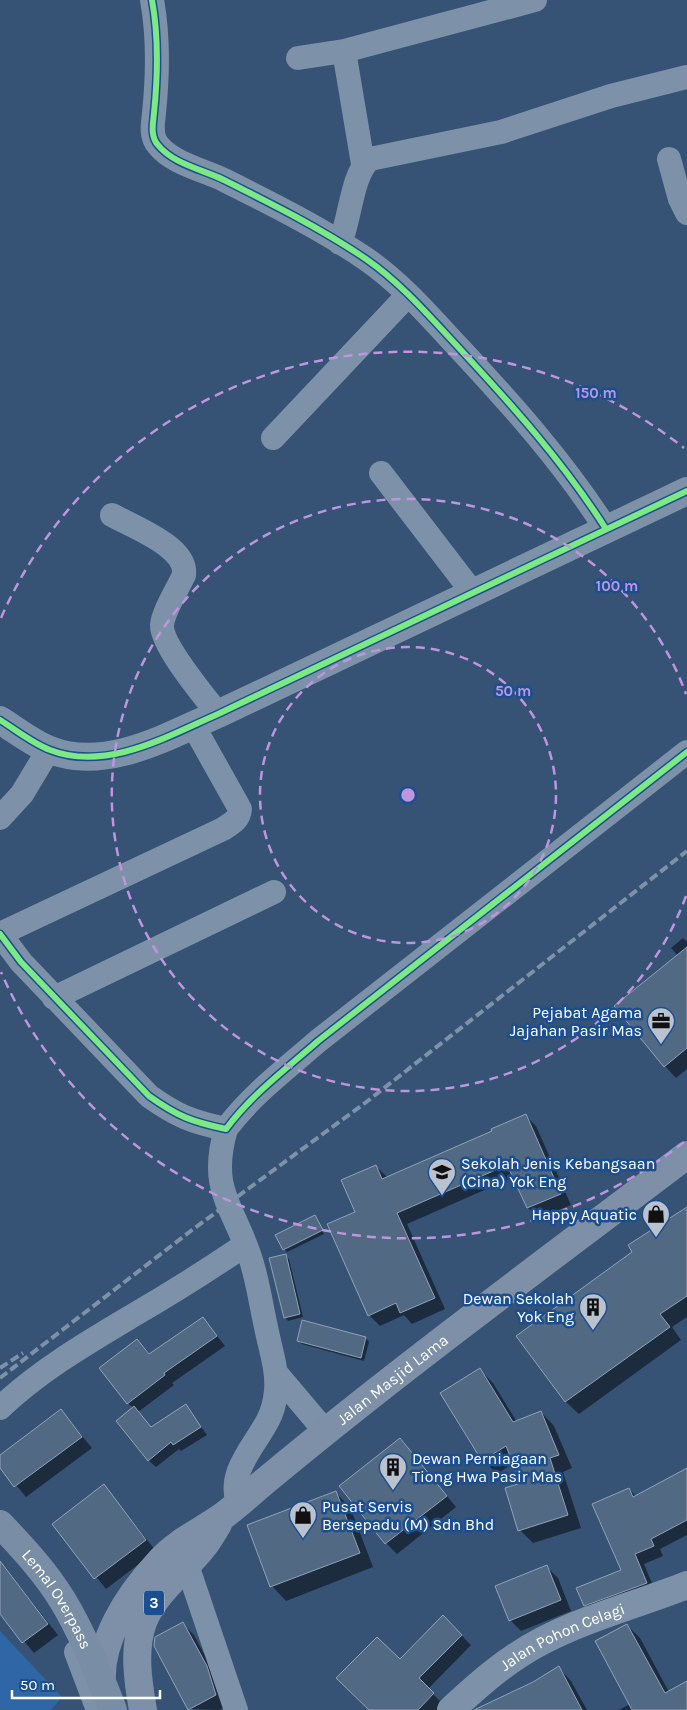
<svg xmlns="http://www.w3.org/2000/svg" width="687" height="1710" viewBox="0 0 687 1710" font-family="Karla,sans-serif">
  <rect width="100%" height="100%" fill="#365274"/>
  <path fill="#2f66a5" d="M0,1631L62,1697L51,1710H0Z"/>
  <path fill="#0007" d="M683,938L687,942V1069L676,1078L665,1066L678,956L671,948Z
    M525,1115L536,1126L571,1205L539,1218L528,1208L514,1177L407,1224L445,1309L412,1324L404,1315L380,1326L369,1315L357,1212L376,1166L387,1177L494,1132Z
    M687,1208V1317L672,1327L681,1340L579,1414L566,1402L518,1336L634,1252Z
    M315,1217L324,1234L287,1252L284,1249Z
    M286,1256L289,1259L303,1317L288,1321L285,1317Z
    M203,1318L225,1346L172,1383L174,1385L138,1412L152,1428L186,1406L207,1435L181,1451L179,1449L156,1467L148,1460L133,1408L128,1403L137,1340L150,1354Z
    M366,1338L369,1342L364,1361L302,1344L298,1340Z
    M480,1370L493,1383L517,1422L541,1412L554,1426L572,1468L563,1472L581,1528L533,1543L520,1530L522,1484L514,1463L497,1474L483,1460L442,1393Z
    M61,1411L92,1448L26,1497L0,1466V1456Z
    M400,1439L456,1507L397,1554L386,1543Z
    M687,1469V1535L660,1549L663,1556L644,1564L656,1593L595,1615L585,1605L623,1571L629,1489L636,1496Z
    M104,1486L156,1551L106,1589L54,1524Z
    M336,1493L350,1507L373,1567L286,1601L272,1586Z
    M0,1562L58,1635L34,1653L0,1612Z
    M547,1567L558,1578L571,1611L521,1631L510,1620Z
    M443,1617L471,1645L428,1689L443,1704L437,1710H371L400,1661Z
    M183,1624L194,1635L217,1678L227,1706L219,1710L189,1709Z
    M627,1625L640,1638L669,1692L687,1682V1710H619L630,1704Z
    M559,1668L571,1681L587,1710H500L533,1683Z"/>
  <path fill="#526984" stroke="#92a2b6" d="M687,947V1048L664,1067L614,1006Z
    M526,1114L561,1194L527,1208L507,1165L397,1213L435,1298L400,1313L396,1303L368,1316L327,1224L355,1212L341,1180L376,1165L382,1179L492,1131L491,1129Z
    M687,1207V1296L660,1314L670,1327L565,1402L516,1336L632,1252L628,1245Z
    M315,1215L323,1230L283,1250L275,1235Z
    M286,1254L300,1314L284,1318L269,1258Z
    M203,1317L217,1336L164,1373L165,1375L127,1404L99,1368L137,1339L149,1354Z
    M302,1320L366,1337L361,1358L297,1341Z
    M480,1368L513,1422L541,1411L559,1455L550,1458L568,1515L518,1531L505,1488L521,1483L506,1446L482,1461L440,1393Z
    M186,1404L201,1427L173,1445L171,1442L148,1461L116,1421L134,1406L151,1427Z
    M61,1409L82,1437L14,1487L0,1468V1455Z
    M400,1438L447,1496L385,1544L339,1486Z
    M687,1468V1520L651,1539L654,1546L635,1554L647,1583L584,1606L576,1588L621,1570L592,1504L629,1488L633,1497Z
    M104,1484L146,1540L94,1579L52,1524Z
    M336,1491L360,1553L270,1587L247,1525Z
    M0,1561L48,1624L22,1643L0,1614Z
    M547,1565L561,1600L509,1621L495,1586Z
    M443,1615L462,1635L419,1678L434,1693L418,1710H369L336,1678L377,1637L400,1659Z
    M183,1622L207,1666L216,1695L188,1710L154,1646L155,1637Z
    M627,1624L665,1693L687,1681V1710H632L595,1641Z
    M559,1666L582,1710H474L533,1682Z"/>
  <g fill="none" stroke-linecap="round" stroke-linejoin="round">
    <path stroke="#7d92a8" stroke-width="24" d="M152,0C159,38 158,74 154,113C153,123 150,136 158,145C173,164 204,170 224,180C272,204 322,229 366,259C401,283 430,317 459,348C512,405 564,463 606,529
      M344,51L363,164
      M298,58L344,51L535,0
      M669,159L680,199L687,213
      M340,243C350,220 352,173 370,159L501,132L611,96L687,77
      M273,438L408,295
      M381,473L473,593
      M112,515C133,527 188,547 184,575C178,588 163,612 162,625C161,645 205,697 218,714
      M0,818L22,794L49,749
      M0,934L21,962L149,1096C177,1116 192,1122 226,1129C251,1095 286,1069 318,1041L687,752
      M0,934L223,829C232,823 239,820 240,809L193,725
      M54,998L274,892
      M226,1129C208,1191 234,1206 251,1260C258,1282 261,1305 266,1327C270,1348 278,1370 276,1391C275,1401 273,1411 268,1420C255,1446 227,1472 238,1503
      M276,1373L325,1431
      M0,1408C39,1371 85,1344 132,1316C170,1294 208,1270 245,1245
      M187,1565L236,1710
      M76,1652L98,1710"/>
    <g stroke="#7d92a8" stroke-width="28">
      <path d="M0,720C16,730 32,743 50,750C106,772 168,736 218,714L687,491"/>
      <path id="s1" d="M451,1710C479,1684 507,1659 542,1641C588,1617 639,1604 687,1585"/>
    </g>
    <g stroke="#7e90a7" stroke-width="28">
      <path id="s2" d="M103,1691C95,1644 129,1594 160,1561C178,1541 202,1531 223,1516C239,1504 254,1490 270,1477C405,1365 547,1261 687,1155"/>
      <path d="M143,1710C138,1682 133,1650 143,1622C155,1592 184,1571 203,1547C209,1540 213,1532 218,1524"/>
    </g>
    <path stroke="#7e92a7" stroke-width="4" stroke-dasharray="9 4" stroke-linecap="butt" d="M0,1368L23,1353
      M0,1378L192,1230L365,1103L687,851"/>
    <path stroke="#798da4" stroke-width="28" id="s3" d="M0,1524C23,1548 46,1573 63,1601C84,1636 99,1673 113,1710"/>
    <g stroke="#1b4f8f" stroke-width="9">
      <path id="cycleway" d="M152,0C159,38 158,74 154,113C153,123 150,136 158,145C173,164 204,170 224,180C272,204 322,229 366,259C401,283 430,317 459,348C512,405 564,463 606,529
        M0,720C16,730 32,743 50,750C106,772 168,736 218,714L687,491
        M0,934L21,962L149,1096C177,1116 192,1122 226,1129C251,1095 286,1069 318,1041L687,752"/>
    </g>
    <use href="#cycleway" stroke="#7ce984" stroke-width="6"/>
  </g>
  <g fill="none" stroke="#bd96df" stroke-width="2.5" stroke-dasharray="9 6">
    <circle cx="408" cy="795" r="148"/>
    <path d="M686 896A296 296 0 1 1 686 694"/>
    <path d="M684 1142A444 444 0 0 1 1 972M1 618A444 444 0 0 1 684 448"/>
  </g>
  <defs>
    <g id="office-pin" transform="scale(1.4375)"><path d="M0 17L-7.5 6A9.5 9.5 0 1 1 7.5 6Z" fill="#b9c2ce" stroke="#1b4f8f"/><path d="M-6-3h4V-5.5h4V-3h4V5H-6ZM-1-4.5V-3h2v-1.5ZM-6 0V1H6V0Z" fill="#111"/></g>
    <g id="school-pin" transform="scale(1.4375)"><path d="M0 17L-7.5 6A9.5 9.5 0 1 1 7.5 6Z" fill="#b9c2ce" stroke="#1b4f8f"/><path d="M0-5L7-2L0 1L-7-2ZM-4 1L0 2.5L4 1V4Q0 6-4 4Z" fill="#111"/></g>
    <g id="shop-pin" transform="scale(1.4375)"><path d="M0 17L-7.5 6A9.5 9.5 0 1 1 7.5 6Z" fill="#b9c2ce" stroke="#1b4f8f"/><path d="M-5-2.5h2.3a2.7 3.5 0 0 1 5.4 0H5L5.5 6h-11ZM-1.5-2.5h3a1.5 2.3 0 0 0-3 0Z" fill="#111"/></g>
    <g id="building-pin" transform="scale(1.4375)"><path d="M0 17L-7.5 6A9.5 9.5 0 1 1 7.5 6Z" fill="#b9c2ce" stroke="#1b4f8f"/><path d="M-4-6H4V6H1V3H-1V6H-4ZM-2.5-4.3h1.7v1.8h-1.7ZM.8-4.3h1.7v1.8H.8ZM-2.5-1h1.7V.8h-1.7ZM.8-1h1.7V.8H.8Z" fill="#111"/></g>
  </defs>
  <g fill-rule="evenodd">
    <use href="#office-pin" x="661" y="1021"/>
    <use href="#school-pin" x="442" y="1172"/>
    <use href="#shop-pin" x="656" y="1214"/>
    <use href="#building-pin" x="593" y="1307"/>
    <use href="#building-pin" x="393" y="1467"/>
    <use href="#shop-pin" x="303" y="1515"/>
  </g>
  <g text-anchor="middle" stroke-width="5" stroke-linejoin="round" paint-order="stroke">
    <rect fill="#1b4f8f" stroke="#bbcadd" stroke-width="1" x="144" y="1590.5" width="20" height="25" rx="4"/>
    <g font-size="15" font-weight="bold" fill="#fff">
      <text x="154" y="1608">3</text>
    </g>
    <g font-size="16" fill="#fff" stroke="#1b4f8f" text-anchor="end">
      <text x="642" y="1018">Pejabat Agama<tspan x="642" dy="18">Jajahan Pasir Mas</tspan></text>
      <text x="461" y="1169" text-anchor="start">Sekolah Jenis Kebangsaan<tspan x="461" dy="18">(Cina) Yok Eng</tspan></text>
      <text x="637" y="1220">Happy Aquatic</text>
      <text x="574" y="1304">Dewan Sekolah<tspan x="574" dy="18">Yok Eng</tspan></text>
      <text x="412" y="1464" text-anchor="start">Dewan Perniagaan<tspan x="412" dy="18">Tiong Hwa Pasir Mas</tspan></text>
      <text x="322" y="1512" text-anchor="start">Pusat Servis<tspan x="322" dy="18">Bersepadu (M) Sdn Bhd</tspan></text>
    </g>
    <g font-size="16" fill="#fff" stroke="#1b4f8f">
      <text dy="6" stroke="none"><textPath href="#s2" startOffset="442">Jalan Masjid Lama</textPath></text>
      <text dy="6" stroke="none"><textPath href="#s3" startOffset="95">Lemal Overpass</textPath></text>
      <text dy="6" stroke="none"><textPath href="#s1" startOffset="135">Jalan Pohon Celagi</textPath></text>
    </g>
  </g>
  <circle cx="408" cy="795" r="8" fill="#bd96df" stroke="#1b4f8f" stroke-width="2.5"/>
  <g font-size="15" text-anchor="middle" font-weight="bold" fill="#bd96df" stroke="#1b4f8f" stroke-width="5" stroke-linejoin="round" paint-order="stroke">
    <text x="596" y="398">150 m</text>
    <text x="617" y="591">100 m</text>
    <text x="513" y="696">50 m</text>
  </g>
  <path d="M12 1690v8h148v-8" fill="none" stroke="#ffffff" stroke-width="2.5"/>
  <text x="20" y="1690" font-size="15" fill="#ffffff" stroke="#1b4f8f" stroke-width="4" paint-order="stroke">50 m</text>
</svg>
